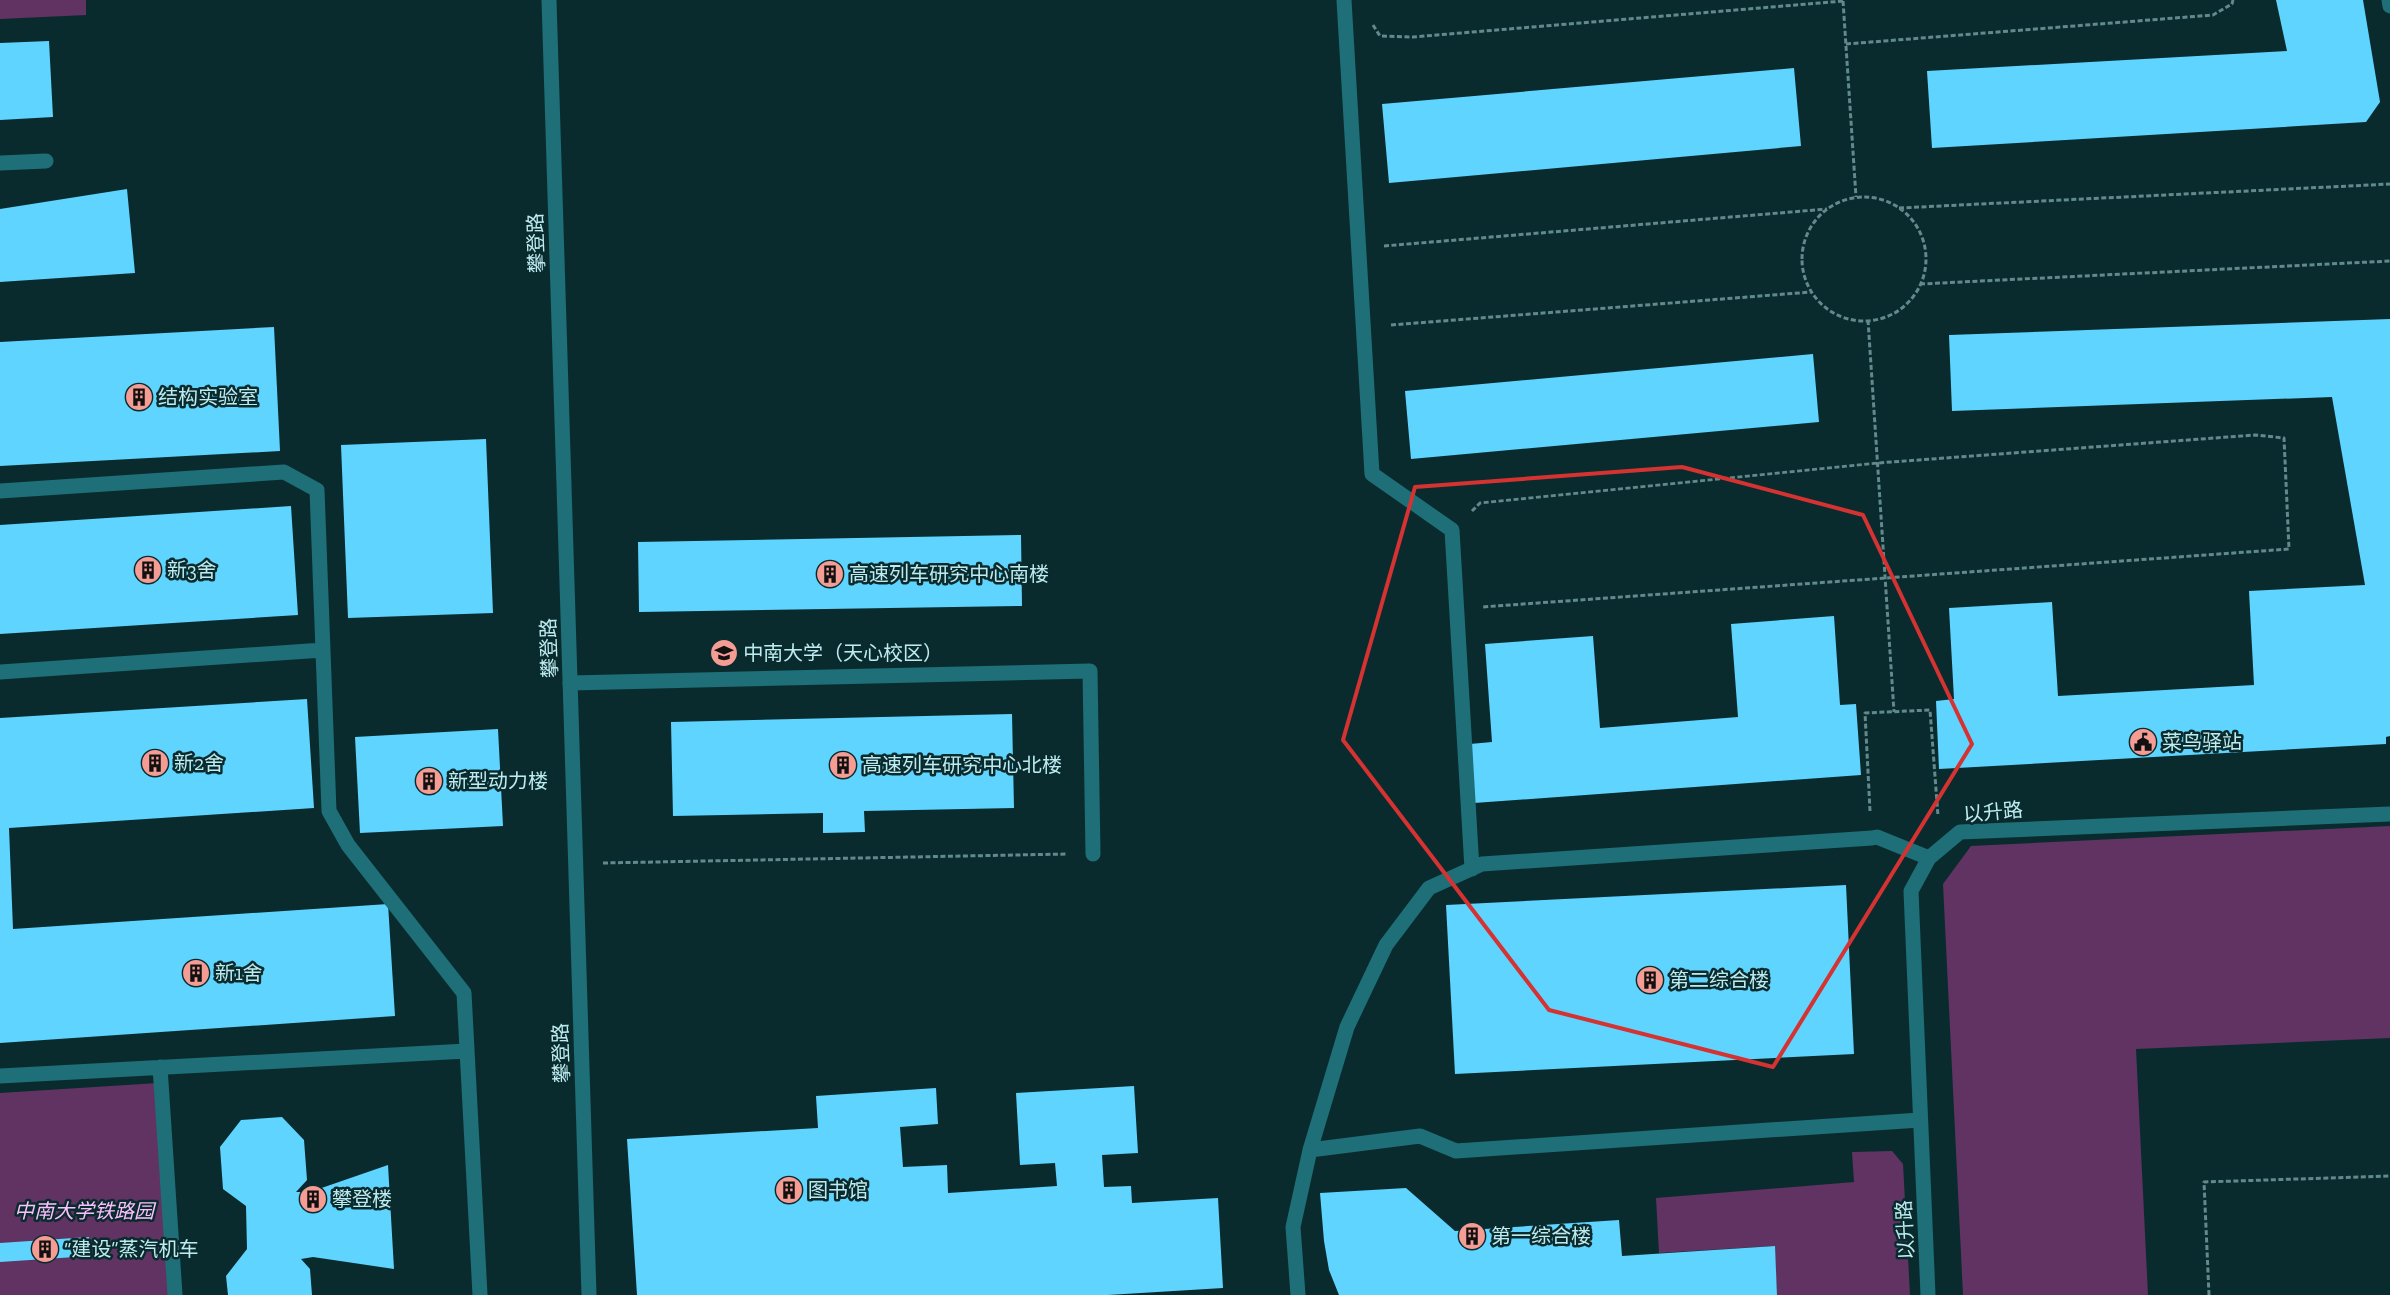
<svg xmlns="http://www.w3.org/2000/svg" width="2390" height="1295" viewBox="0 0 2390 1295" font-family="'Zilla Slab','Noto Sans SC',serif">
  <rect width="100%" height="100%" fill="#0a2b2e"/>
  <path fill="#603362" d="M0,0H86V15L0,19Z
    M2390,826V1038L2136,1049L2148,1295H1963L1943,884L1971,846Z
    M158,1083L172,1295H0V1093Z
    M1892,1151L1903,1164L1910,1295H1777L1774,1246L1659,1253L1656,1198L1854,1182L1852,1152Z"/>
  <path fill="#5fd4fe" d="M2276,0H2363L2380,102L2366,122L1932,148L1927,71L2287,51Z
    M49,41L53,117L0,120V43Z
    M1794,68L1801,146L1389,183L1382,104Z
    M127,189L135,273L0,282V209Z
    M2390,319V736L2386,737V744L1939,769L1936,701L1954,699L1949,608L2052,602L2058,696L2254,685L2249,591L2365,585L2332,397L1952,411L1949,335Z
    M274,327L280,451L0,466V342Z
    M1813,354L1819,422L1411,459L1405,391Z
    M486,439L493,613L348,618L341,445Z
    M291,506L298,615L0,634V525Z
    M1021,535L1022,606L639,612L638,542Z
    M1834,616L1840,705L1856,704L1861,775L1474,803L1470,744L1492,742L1485,644L1593,636L1600,728L1738,717L1731,624Z
    M307,699L314,808L9,828L13,929L388,904L395,1016L0,1043V718Z
    M1012,714L1014,808L864,811L865,832L823,833V813L673,816L671,722Z
    M498,729L503,826L360,833L355,737Z
    M1846,885L1854,1054L1455,1074L1446,905Z
    M1134,1086L1138,1153L1102,1155L1104,1187L1131,1186L1132,1203L1218,1198L1223,1288L1108,1295H637L627,1139L818,1128L816,1096L936,1088L938,1124L900,1127L903,1167L947,1165L948,1193L1057,1186L1055,1163L1020,1165L1016,1093Z
    M282,1117L304,1140L307,1180L296,1192H310L388,1165L394,1269L313,1257L301,1259L310,1269L312,1295H228L226,1276L247,1249L246,1206L223,1189L220,1147L241,1120Z
    M1406,1188L1455,1231L1619,1220L1622,1256L1775,1246L1777,1295H1339L1329,1270L1324,1241L1320,1193Z
    M89,1237L90,1256L0,1262V1243Z"/>
  <g fill="none" stroke-linecap="round" stroke-linejoin="round">
    <path stroke="#62898d" stroke-width="3" stroke-dasharray="5 2.5" stroke-linecap="butt" d="M1843,1L1856,197
      M1373,25L1380,36L1413,37L1843,1
      M1846,44L2213,15L2232,4L2233,0
      M1802 259a62 62 0 1 1 124 0a62 62 0 1 1-124 0Z
      M1899,208L2390,184
      M1384,246L1827,209
      M1920,284L2390,261
      M1868,320L1894,712
      M1391,325L1811,292
      M1472,511L1480,503L1878,463L2255,435L2284,438L2289,549L1482,607
      M1870,811L1865,713L1930,710L1938,816
      M603,863L1067,854
      M2209,1295L2204,1182L2390,1176"/>
    <path stroke="#1e6f78" stroke-width="15" d="M1344,0L1372,474L1452,530L1472,869
      M2389,0L2390,6
      M0,163L46,161
      M0,491L284,472L317,490L329,811L348,845L464,993L480,1295
      M0,672L323,650
      M570,683L1090,671L1093,854
      M160,1067L175,1295
      M0,1076L467,1051
      M1310,1150L1420,1136L1456,1151L1920,1120
      M1298,1295L1293,1227L1310,1150L1347,1027L1386,945L1429,888L1482,864L1872,838L1877,837L1929,858"/>
    <path stroke="#1e6f78" stroke-width="15" d="M549,0L589,1295
      M1928,1295L1911,891L1929,858L1960,832L2390,814"/>
  </g>
  <path fill="none" stroke="#d53232" stroke-width="4" stroke-linejoin="round" d="M1682,467L1863,515L1972,744L1773,1067L1549,1010L1343,740L1415,487Z"/>
  <defs>
    <g id="building-disc" transform="scale(1.4375)"><circle r="9.5" fill="#f59c94" stroke="#0a2b2e"/><path d="M-4-6H4V6H1V3H-1V6H-4ZM-2.5-4.3h1.7v1.8h-1.7ZM.8-4.3h1.7v1.8H.8ZM-2.5-1h1.7V.8h-1.7ZM.8-1h1.7V.8H.8Z" fill="#111"/></g>
    <g id="university-disc" transform="scale(1.4375)"><circle r="9.5" fill="#f59c94" stroke="#0a2b2e"/><path d="M0-5L7-2L0 1L-7-2ZM-4 1L0 2.5L4 1V4Q0 6-4 4Z" fill="#111"/></g>
    <g id="civic-disc" transform="scale(1.4375)"><circle r="9.5" fill="#f59c94" stroke="#0a2b2e"/><path d="M-.6-6.5H3V-4.5H.6V-3L4-1V1h2V6H-6V1h2V-1L-.6-3ZM-1.2 2.5V6h2.4V2.5Z" fill="#111"/></g>
  </defs>
  <g fill-rule="evenodd">
    <use href="#building-disc" x="139" y="397"/>
    <use href="#building-disc" x="148" y="570"/>
    <use href="#building-disc" x="830" y="574"/>
    <use href="#university-disc" x="724" y="653"/>
    <use href="#civic-disc" x="2143" y="742"/>
    <use href="#building-disc" x="155" y="763"/>
    <use href="#building-disc" x="843" y="765"/>
    <use href="#building-disc" x="429" y="781"/>
    <use href="#building-disc" x="196" y="973"/>
    <use href="#building-disc" x="1650" y="980"/>
    <use href="#building-disc" x="789" y="1190"/>
    <use href="#building-disc" x="313" y="1199"/>
    <use href="#building-disc" x="1472" y="1236"/>
    <use href="#building-disc" x="45" y="1249"/>
  </g>
  <g text-anchor="middle" stroke-width="5" stroke-linejoin="round" paint-order="stroke">
    <g font-size="20" fill="#bdebf0" stroke="#0a2b2e">
      <text transform="translate(536 243) rotate(-92)" y="7">攀登路</text>
      <text transform="translate(549 648) rotate(-92)" y="7">攀登路</text>
      <text transform="translate(1993 812) rotate(-5)" y="7">以升路</text>
      <text transform="translate(561 1053) rotate(-92)" y="7">攀登路</text>
      <text transform="translate(1905 1230) rotate(-93)" y="7">以升路</text>
    </g>
    <g font-size="20" fill="#bdebf0" stroke="#0a2b2e" text-anchor="start">
      <text x="158" y="404">结构实验室</text>
      <text x="167" y="577">新3舍</text>
      <text x="849" y="581">高速列车研究中心南楼</text>
      <text x="743" y="660">中南大学（天心校区）</text>
      <text x="2162" y="749">菜鸟驿站</text>
      <text x="174" y="770">新2舍</text>
      <text x="862" y="772">高速列车研究中心北楼</text>
      <text x="448" y="788">新型动力楼</text>
      <text x="215" y="980">新1舍</text>
      <text x="1669" y="987">第二综合楼</text>
      <text x="808" y="1197">图书馆</text>
      <text x="332" y="1206">攀登楼</text>
      <text x="1491" y="1243">第一综合楼</text>
      <text x="64" y="1256">“建设”蒸汽机车</text>
    </g>
    <g font-size="20" font-style="italic" fill="#fcbffe" stroke="#0a2b2e">
      <text x="84" y="1218">中南大学铁路园</text>
    </g>
  </g>
</svg>
